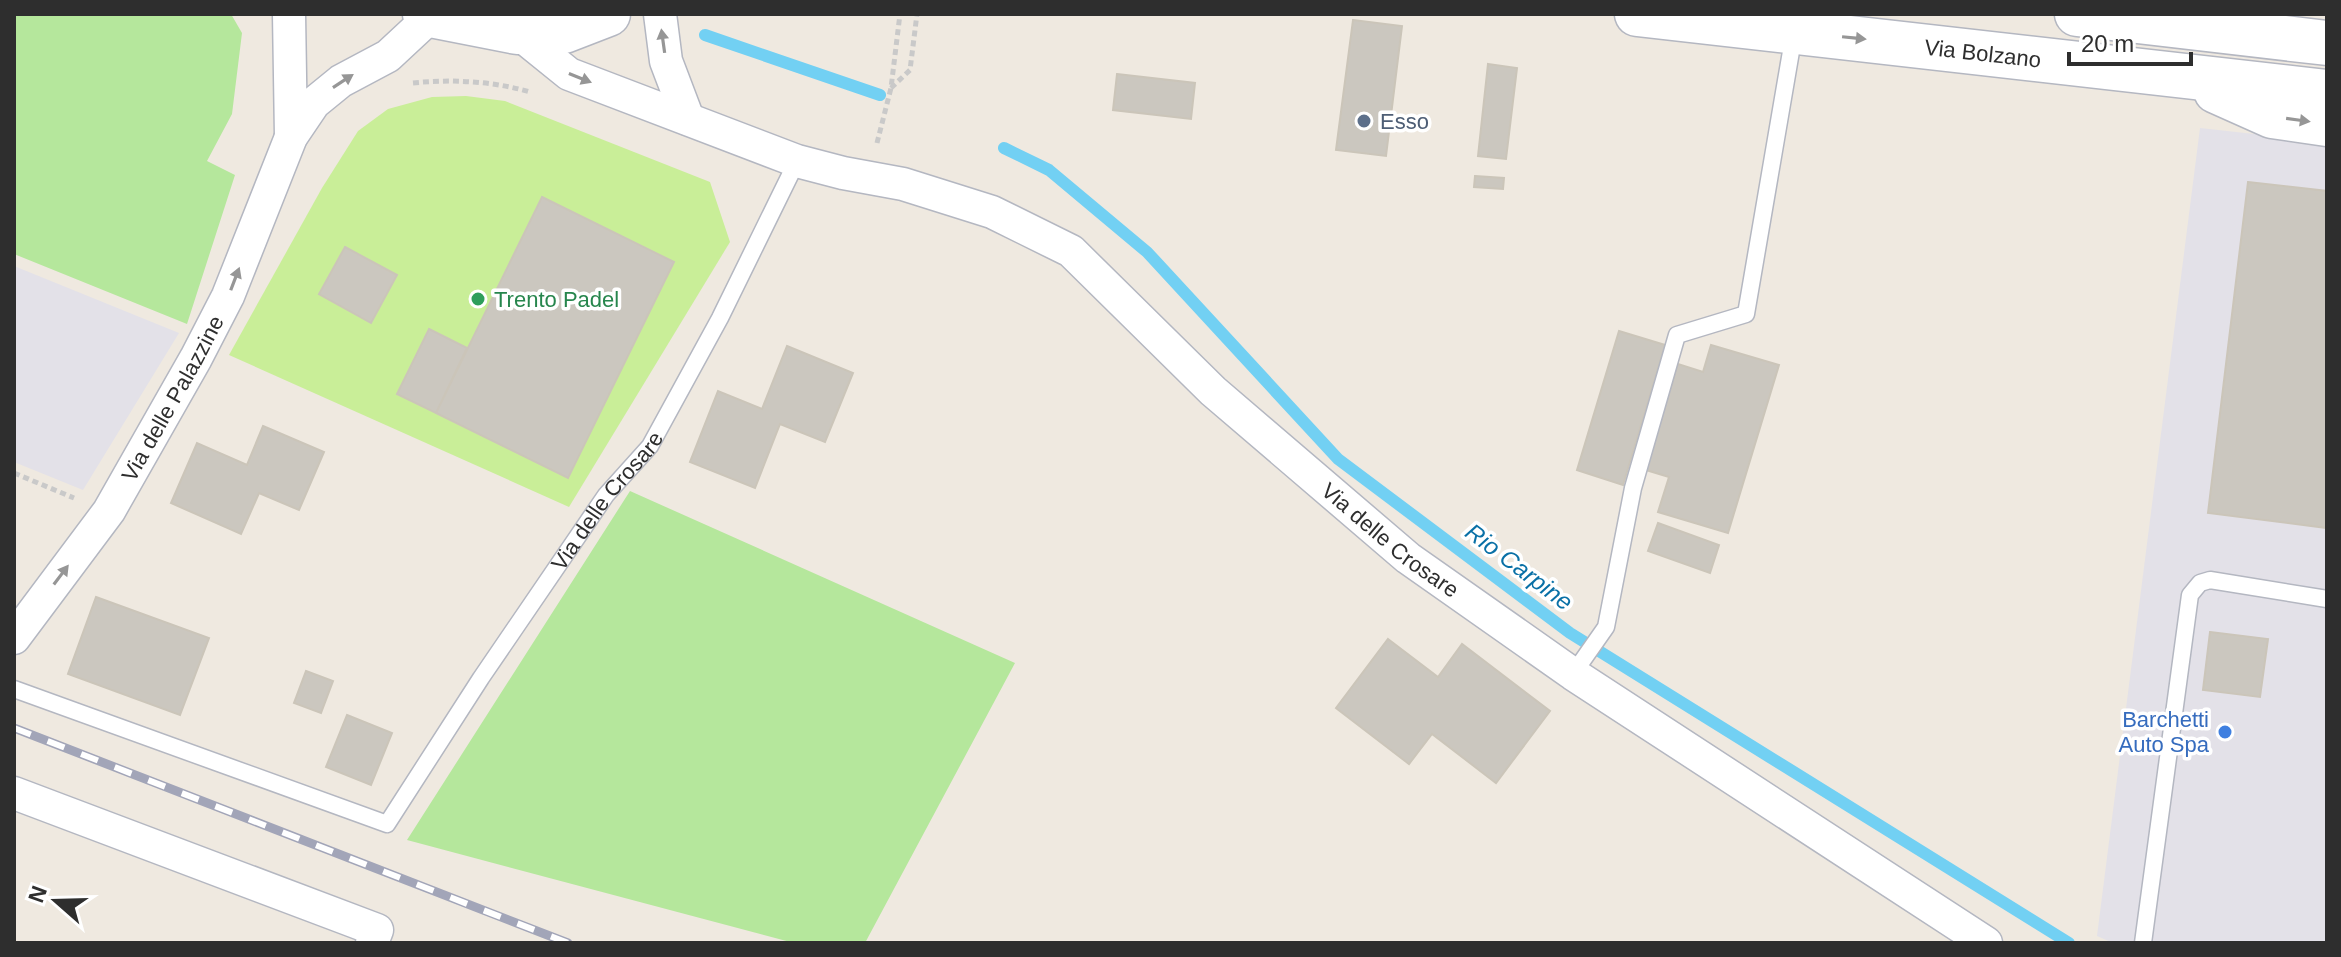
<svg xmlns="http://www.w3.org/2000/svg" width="2341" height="957" viewBox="0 0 2341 957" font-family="Arial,sans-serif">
  <rect width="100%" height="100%" fill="#efe9e0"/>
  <path fill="#e3e1e8" d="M2200,128L2327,142V943H2113L2097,936Z
    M14,266L179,333L83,490L14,462Z"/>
  <path fill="#b5e79c" d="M14,14H231L242,33L232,114L207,161L235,175L187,324L14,254Z
    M630,491L1015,663L865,943H794L407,840Z"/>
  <path fill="#c9ee98" d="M466,96L505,101L710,182L730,242L569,507L229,355L322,188L358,131L388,109L432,97Z"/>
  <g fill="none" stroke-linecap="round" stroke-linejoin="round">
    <path stroke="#72d0f3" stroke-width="12" d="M705,35L880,95
      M1004,148L1049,170L1147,252L1338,459L1570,633L2069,943"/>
  </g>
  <path fill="#cbc7bf" stroke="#cbc5b9" stroke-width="2" d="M1353,20L1402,26L1386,156L1336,150Z
    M1488,64L1517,68L1506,159L1478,156Z
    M1117,74L1195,83L1191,119L1113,110Z
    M1475,176L1504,178L1503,189L1474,187Z
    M2248,182L2327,191V528L2208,513Z
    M542,197L674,262L568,478L436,413Z
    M345,247L397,275L371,323L319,294Z
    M429,329L467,348L436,413L397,394Z
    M1619,331L1665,345L1623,485L1577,470Z
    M1711,345L1779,365L1728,533L1658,512L1669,477L1646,470L1678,364L1703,372Z
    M787,346L853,373L825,442L780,424L755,488L690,462L718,391L762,409Z
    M263,426L324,452L299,510L259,493L241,534L171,503L197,443L247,465Z
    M1658,523L1719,545L1710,573L1648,551Z
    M96,597L209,638L180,715L68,674Z
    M2210,632L2268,639L2260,697L2203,690Z
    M1388,639L1438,677L1462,644L1550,711L1496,783L1432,734L1409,764L1336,708Z
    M306,671L333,681L321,713L294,703Z
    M347,715L392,733L371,785L326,767Z"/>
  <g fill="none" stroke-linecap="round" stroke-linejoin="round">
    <g stroke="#b4b7c1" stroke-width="19">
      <g id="service">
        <path d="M1573,674L1606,627L1633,488L1677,335L1746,314L1794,34"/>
        <path id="s1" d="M14,689L387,824L481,678L606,495L650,446L720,318L797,161"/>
        <path d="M2143,943L2190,595L2200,583L2210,580L2327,599"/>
      </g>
    </g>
    <g stroke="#b4b7c1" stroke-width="35">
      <g id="minor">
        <path d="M289,14L291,137"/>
        <path d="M660,14L666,61L688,119"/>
        <path id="s2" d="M517,32L569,74L797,161L843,173L903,184L992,212L1071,251L1213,391L1408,558L1573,674L1986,943"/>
        <path id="s3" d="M14,638L109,511L196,358L228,296L291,137L314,103L341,81L388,56L431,16"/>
        <path d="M14,793L377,930L372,943"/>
      </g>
    </g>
    <g stroke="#b4b7c1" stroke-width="47">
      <g id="secondary">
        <path d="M425,14L517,32L564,31L608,14"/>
        <path id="s4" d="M1637,14L2327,92"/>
        <path d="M2077,14L2327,43"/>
        <path d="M2216,91L2272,116L2327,124"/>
      </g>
    </g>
    <path stroke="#c9c9c9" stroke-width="5" stroke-dasharray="6 4" stroke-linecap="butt" d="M413,83C452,79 492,81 530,92
      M891,88L910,70L917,14
      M877,143L891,88L900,14
      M14,473L74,498"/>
    <use href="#service" stroke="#fff" stroke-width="16"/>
    <use href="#minor" stroke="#fff" stroke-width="32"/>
    <use href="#secondary" stroke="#fff" stroke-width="44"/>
    <g stroke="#a2a5b8" stroke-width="9">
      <path id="rail" d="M14,728L568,943"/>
    </g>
    <use href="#rail" stroke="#fff" stroke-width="6" stroke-dasharray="18" stroke-linecap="butt"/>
  </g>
  <defs><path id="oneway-solid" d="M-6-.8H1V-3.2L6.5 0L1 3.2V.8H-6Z" transform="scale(2)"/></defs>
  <g fill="#969696">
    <use href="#oneway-solid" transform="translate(1854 38) rotate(6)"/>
    <use href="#oneway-solid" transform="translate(663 41) rotate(-98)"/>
    <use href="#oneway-solid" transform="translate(580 78) rotate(22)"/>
    <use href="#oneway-solid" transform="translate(343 81) rotate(-33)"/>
    <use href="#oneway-solid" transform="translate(2298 120) rotate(8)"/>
    <use href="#oneway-solid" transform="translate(235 279) rotate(-69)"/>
    <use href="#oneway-solid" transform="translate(61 575) rotate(-53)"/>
  </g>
  <circle fill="#5c6f8a" stroke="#fff" stroke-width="3" cx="1364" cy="121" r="8"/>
  <circle fill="#2e9e5b" stroke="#fff" stroke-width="3" cx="478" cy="299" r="8"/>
  <circle fill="#3f7fe0" stroke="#fff" stroke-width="3" cx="2225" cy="732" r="8"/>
  <g text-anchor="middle" stroke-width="7" stroke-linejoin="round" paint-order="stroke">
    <g font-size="22" fill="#2e2e2e" stroke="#fff">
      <text dy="8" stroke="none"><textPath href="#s4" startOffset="348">Via Bolzano</textPath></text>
      <text dy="8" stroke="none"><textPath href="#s3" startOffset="288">Via delle Palazzine</textPath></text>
      <text dy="8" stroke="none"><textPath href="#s1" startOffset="788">Via delle Crosare</textPath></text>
      <text dy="8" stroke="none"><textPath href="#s2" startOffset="1032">Via delle Crosare</textPath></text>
    </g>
    <g font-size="22" fill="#4e5e75" stroke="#fff" text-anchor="start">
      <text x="1380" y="129">Esso</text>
    </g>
    <g font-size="22" fill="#27864d" stroke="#fff" text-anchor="start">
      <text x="494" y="307">Trento Padel</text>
    </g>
    <g font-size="22" fill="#366cbe" stroke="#fff" text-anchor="end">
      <text x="2209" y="727">Barchetti<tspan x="2209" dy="25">Auto Spa</tspan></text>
    </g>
    <g font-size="24" font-style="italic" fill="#0970a6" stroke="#fff">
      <text transform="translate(1519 567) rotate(37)" y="8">Rio Carpine</text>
    </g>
  </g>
  <rect width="2341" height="957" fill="none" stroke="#2e2e2e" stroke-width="32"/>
  <g transform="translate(56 901) rotate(290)" stroke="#ffffff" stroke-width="6" paint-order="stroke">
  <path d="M0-6L14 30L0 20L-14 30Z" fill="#2e2e2e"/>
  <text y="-12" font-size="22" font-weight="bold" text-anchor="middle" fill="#2e2e2e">N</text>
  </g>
  <path d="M2069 52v12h122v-12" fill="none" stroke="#2e2e2e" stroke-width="4"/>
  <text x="2081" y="52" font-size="24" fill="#2e2e2e" stroke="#ffffff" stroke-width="6" paint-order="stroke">20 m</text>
</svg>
